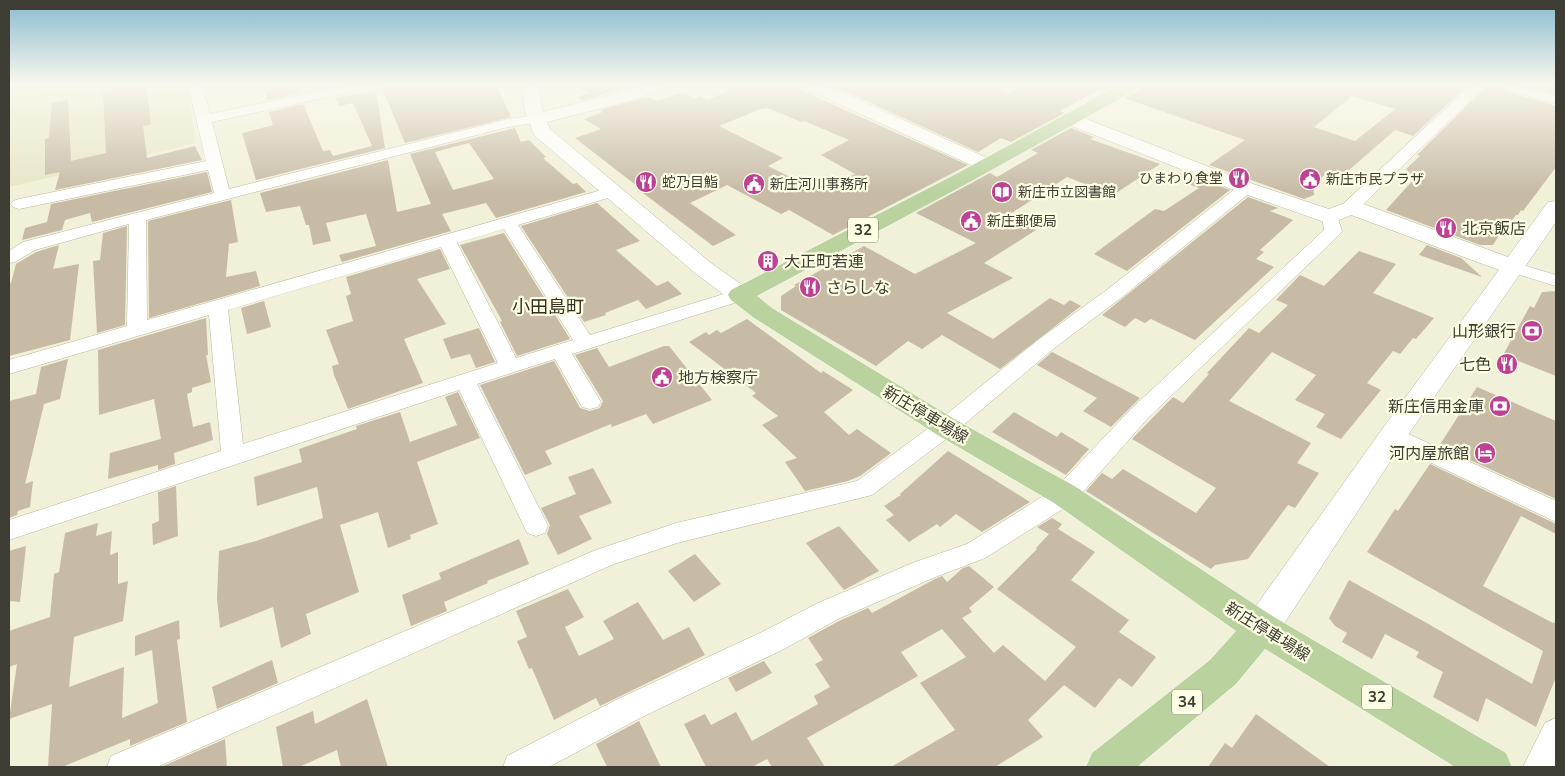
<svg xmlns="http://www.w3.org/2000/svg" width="1565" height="776" viewBox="0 0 1565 776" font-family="'Nunito Sans','Noto Sans JP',sans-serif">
  <rect width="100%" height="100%" fill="#f1f0d8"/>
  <path fill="#e7e6c6" d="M9,84H79L80,95L139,84H187L196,143L9,187Z"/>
  <path fill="#efccb4" d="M21,84H56L9,93V86Z"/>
  <path fill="#c7bba6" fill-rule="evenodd" d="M146,84L151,125L143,126L147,158L195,146L202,160L55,190L60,172L45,175V139L49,138L52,103L68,100L71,161L106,153L103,92Z
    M394,84H496L511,117L405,143L383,90Z
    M572,84H622L628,87L583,100L578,97L589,93Z
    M746,84H764L774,88L787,84L968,165L833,235L789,210L781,214L727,185L690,203L736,235L713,246L639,190L641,189L575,138L601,129L584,119L603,112L600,110L647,97L657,101L684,92L695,99L701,96L707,100ZM768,108L801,122L804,121L849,140L821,155L855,174L816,190L768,166L783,158L719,126L761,109Z
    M849,84H985L1009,93L1026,84H1055L1061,86L1065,84H1117L1104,91L1098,90L1060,111L1064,113L1063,114L1011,142L1001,138L978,152L838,88Z
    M1144,84H1412L1428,88L1432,84H1469L1413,136L1395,130L1341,177L1327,173L1313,185L1314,195L1304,199L1209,165L1245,140L1124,98L1140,90ZM1352,96L1395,109L1355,141L1314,127Z
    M1489,84H1494L1497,89L1556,106V167L1523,211L1521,210L1518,215H1516L1507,227H1504L1493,245H1480L1386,210L1415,178L1406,169L1420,156L1417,155Z
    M1522,84H1556V94Z
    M295,86L298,93L267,100L265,92Z
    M376,91L385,148L256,180L242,133L273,125L269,112L303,104L323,151L330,150L333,156L372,146L353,103L339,106L335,98Z
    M515,128L521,142L529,140L546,157L543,158L573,184L577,183L586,192L496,218L486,203L442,214L451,231L342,262L339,255L376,246L366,214L326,223L331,241L313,245L309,225H306L300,206L266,212L260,193L388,160L397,212L431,204L410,154ZM469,143L494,179L453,190L435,152Z
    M1071,128L1094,137L1090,139L1160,164L1113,195L1067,177L1007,216L1036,230L984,263L1013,278L947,313L993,339L1050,298L1064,305L1070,300L1081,306L1000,369L942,335L922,349L908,341L876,366L781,310V296L796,286L794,285L864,246L915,274L976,243L916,213L990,173L997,177L1038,153L1031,150Z
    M207,172L212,192L92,222L90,213L65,220L62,230L22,240L25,228L47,222L51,204Z
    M1194,176L1230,190L1127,271L1094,254L1155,209L1164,211L1199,188L1185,183Z
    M1248,197L1278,208L1270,211L1293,220L1260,250L1264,252L1256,259L1274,267L1195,340L1151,319L1145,323L1135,318L1125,327L1102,315Z
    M231,200L238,242L229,244L226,277L256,271L260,286L149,318L148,221Z
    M597,203L640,241L616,250L657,286L668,281L682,294L646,309L638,300L605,313L606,315L584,322L521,226Z
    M127,226L125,325L97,333L93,261L100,260L103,233Z
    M504,233L570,339L517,356L500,322L502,321L460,245Z
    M59,245L53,269L79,264L70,340L9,356V284L11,283L16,264L36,252Z
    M1427,245L1461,258L1482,277L1419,255Z
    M440,249L450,269L417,279L446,324L404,339L423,383L348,409L334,375L332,366L339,364L326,330L353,321L346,296L351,294L346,277Z
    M1359,251L1396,264L1373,293L1434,318L1416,339L1413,338L1400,354L1393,351L1367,383L1381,390L1341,439L1316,427L1325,414L1295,400L1316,375L1272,352L1229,401L1311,443L1297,463L1319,473L1295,508L1288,505L1248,559L1215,565L1211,569L1086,491L1102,473L1112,479L1123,469L1196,513L1216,488L1132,439L1173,397L1183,403L1209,374L1207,373L1249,328L1259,333L1288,305L1276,300L1300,275L1324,286Z
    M1556,291V376L1503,355L1530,306L1534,308L1542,292Z
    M264,301L271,327L247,334L241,308Z
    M206,318L208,355H206L211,382L192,388V392L187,394L193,427L210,422L213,440L174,453L175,464L158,470V465L108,479L110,453L161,439L154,399L99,415L98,350Z
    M747,319L821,373L823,371L853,390L824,412L849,435L857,429L891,453L860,476L848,481L805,491L785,462L797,458L762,425L778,416L752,396L756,393L689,342L706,332L709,335L717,330L721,333Z
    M479,328L495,362L476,368L470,354L451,359L443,339Z
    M664,346H669L712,400L653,424L646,414L612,427L611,424L545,451L552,464L525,475L480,385L554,361L580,408L590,411L600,408L603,401L575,355L597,348L609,367Z
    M1052,352L1140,398L1111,427L1083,411L1097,398L1037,365Z
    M68,359L60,399L44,404L25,484L33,481L30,507L18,511L17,515L9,518V401L36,394L41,367Z
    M1477,387L1556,421V499L1439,446Z
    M458,392L480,438L417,462L438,524L410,535L411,539L388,548L378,512L340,525L359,592L306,614L311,634L281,648L273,607L220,628L217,598L219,551L256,541L323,518L317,487L257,506L254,477L302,462L299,449L357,429L356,426L400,412L410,442L457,425L445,397Z
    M1014,412L1057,437L1061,432L1089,449L1066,475L992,432Z
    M948,451L1030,502L982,532L956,514L940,527L937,524L909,542L886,520L894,515L884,506L901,495L900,494Z
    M1430,464L1556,524V534L1521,516L1483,586L1553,623L1556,622V677L1536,727L1486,698L1478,722L1433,697L1443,672L1416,657L1419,652L1385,634L1372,659L1342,642L1347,633L1335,626L1329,618L1349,580L1425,622L1532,684L1543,651L1367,552L1395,509L1398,511Z
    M593,468L612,503L579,516L592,539L558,555L547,534L550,525L541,508L576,494L568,477Z
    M176,486L178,536L153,545L152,524L159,521L158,492Z
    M1052,518L1062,524L1058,529L1095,552L1071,580L1129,620L1119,632L1156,657L1132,687L1119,678L1095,708L1064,685L1028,720L1043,737L995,767H891L955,730L920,683L966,657L942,629L901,652L918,676L807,738L825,767H772L767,759L752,767H706L684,724L705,714L711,725L736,712L752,741L818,704L814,696L830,687L815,664L823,660L808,638L839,621L868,608L872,613L935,579L942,576L947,582L963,568L969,566L994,587L969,608L972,612L962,618L994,653L1003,645L1045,681L1076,647L997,589L1037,549L1036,548L1049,534L1037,527Z
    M98,523L96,536L112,531L110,555L118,552V584L128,581L123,621L74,637L69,687L124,667L122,718L158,703L152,650L135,656V636L179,620L180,639L177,640L187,722L130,746V739L62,767H48L52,704L9,719L17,664L9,667V631L50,617L54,574L59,572L65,533Z
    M839,526L879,571L844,590L806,543Z
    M519,539L529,564L487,581L488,583L444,602L447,611L411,626L402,595L441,579L439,573Z
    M26,546L20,602L9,601V551Z
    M695,554L721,584L694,602L668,571Z
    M568,589L584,617L565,627L579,656L614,639L603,621L638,602L663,640L689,627L705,655L600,706L596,698L554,720L532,668L529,669L517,641L527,637L516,611Z
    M272,660L278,683L217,709L212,687Z
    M764,661L772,673L736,692L728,678Z
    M367,699L388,767H341L337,750L299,767H283L276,727L313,711L315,724Z
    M1256,714L1330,767H1208L1225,743L1232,748Z
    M639,721L661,767H607L596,744Z
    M225,739L227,767H161Z"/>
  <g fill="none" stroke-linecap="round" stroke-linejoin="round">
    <g stroke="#b7b69f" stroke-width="1">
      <path id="street" d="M188,84H202L210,114L347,85L392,84L385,88L347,93L212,122L229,189L508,119L537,115L542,116L544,119L542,122L508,127L146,220L147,320L612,187L618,189L620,192L618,195L518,225L590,335L740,289L747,291L749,295L747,299L572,354L601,402L598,407L590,409L582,407L555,359L477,384L548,526L545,533L536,536L527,533L459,390L9,540V520L221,451L209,315L9,374V360L127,326L129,224L35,250L15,262L9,263V251L23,242L214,193L208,170L19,209L13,207L11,204L13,201L19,199L206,161ZM504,229L573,340L516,358L457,243ZM441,247L498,363L243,444L228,310Z
        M1472,84H1487L1356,211H1344L1342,207L1344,203Z
        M1496,84H1516L1556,96V104L1498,87Z
        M1246,183L1252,185L1254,188L1252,191L1122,297L1052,350L954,433L872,495L677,543L614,564L157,767H107L111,756L596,550L676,523L857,481L938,421L1038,340L1108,289L1240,185Z
        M1330,212L1336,213L1342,231L1339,235L1148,418L1074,502L985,558L933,578L838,619L784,649L640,718L549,767H503L507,756L620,698L764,631L818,603L915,562L967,544L1056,488L1132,408L1324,230L1322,217L1324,213Z
        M1513,262L1556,275V286L1507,271L1504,267L1507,263Z
        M1393,427L1556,501V522L1385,441L1382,435L1385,429Z
        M1556,718V764L1555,767H1523L1545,723Z"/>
    </g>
    <g stroke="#b7b69f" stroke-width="1">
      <path id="secondary" d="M522,84H538L543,112L610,95L645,84H670L668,88L622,103L547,122L550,129L711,263L749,290L752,295L749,300L740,302L731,300L695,273L534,135L524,108Z
        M802,84H824L994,161L997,165L994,169L987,171L980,169L804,88Z
        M1071,113L1253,184L1329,209L1350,201L1358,202L1508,257L1548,202L1556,201V222L1403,442L1274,639L1261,644L1248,639L1243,628L1248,617L1383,428L1499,270L1351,215L1330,224L1239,192L1064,123L1062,119L1064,115Z"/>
    </g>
    <g stroke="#fff" stroke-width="1">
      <path id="primary" d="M1121,84H1142L1139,88L970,182L757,296L772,308L956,420L1076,487L1274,617L1506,753L1512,767H1455L1265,649L1236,684L1137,767H1086L1092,753L1210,660L1236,631L1054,503L936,434L754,318L731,300L728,295L731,290L956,174Z"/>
    </g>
    <use href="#street" fill="#fff" fill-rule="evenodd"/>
    <use href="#secondary" fill="#fff" fill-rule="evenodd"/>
    <use href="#primary" fill="#b9d29e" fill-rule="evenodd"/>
  </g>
  <linearGradient id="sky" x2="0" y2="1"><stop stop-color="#89bbcf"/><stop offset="0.44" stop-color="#f9f8ed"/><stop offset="1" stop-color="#f9f8ed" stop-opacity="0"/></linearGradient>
  <rect width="1565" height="192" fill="url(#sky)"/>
  <defs>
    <g id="restaurant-disc" transform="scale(1.125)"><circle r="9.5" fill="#bd4294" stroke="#fefee5"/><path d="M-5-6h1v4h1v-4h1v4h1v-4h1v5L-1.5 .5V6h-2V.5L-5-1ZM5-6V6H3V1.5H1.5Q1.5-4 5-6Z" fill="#fff"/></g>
    <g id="civic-disc" transform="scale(1.125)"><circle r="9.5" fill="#bd4294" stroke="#fefee5"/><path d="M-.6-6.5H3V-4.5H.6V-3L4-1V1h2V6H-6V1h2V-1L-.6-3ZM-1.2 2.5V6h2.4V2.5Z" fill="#fff"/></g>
    <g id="library-disc" transform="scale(1.125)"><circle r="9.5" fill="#bd4294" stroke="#fefee5"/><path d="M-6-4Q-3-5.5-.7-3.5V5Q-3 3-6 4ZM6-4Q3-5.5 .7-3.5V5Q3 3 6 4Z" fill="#fff"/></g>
    <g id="building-disc" transform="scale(1.125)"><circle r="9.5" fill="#bd4294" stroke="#fefee5"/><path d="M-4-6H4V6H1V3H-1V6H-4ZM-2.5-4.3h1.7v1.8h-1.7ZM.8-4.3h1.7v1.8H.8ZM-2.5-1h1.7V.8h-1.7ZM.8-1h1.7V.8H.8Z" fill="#fff"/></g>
    <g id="bank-disc" transform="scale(1.125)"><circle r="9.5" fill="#bd4294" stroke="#fefee5"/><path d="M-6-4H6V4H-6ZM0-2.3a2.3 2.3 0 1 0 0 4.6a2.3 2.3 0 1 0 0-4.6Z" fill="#fff"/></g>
    <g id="hotel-disc" transform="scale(1.125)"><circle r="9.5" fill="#bd4294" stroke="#fefee5"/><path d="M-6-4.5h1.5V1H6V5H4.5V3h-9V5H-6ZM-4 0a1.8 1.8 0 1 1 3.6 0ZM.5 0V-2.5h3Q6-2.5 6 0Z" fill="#fff"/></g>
  </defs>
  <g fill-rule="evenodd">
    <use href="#restaurant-disc" x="1239" y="178"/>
    <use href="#civic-disc" x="1310" y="179"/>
    <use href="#restaurant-disc" x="646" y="182"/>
    <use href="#civic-disc" x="754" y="184"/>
    <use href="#library-disc" x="1002" y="192"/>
    <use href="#civic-disc" x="971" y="221"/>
    <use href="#restaurant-disc" x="1446" y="228"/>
    <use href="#building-disc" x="768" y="261"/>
    <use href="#restaurant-disc" x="810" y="287"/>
    <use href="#bank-disc" x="1532" y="331"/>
    <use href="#restaurant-disc" x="1507" y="364"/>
    <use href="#civic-disc" x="662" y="377"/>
    <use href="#bank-disc" x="1500" y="406"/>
    <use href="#hotel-disc" x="1485" y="453"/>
  </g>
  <g text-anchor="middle" stroke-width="4.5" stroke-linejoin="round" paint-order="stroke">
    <g font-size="14" fill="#3d3d33" stroke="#fefee5" text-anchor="start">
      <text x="1223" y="183" text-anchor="end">ひまわり食堂</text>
      <text x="1326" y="184">新庄市民プラザ</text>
      <text x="662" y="187">蛇乃目鮨</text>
      <text x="770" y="189">新庄河川事務所</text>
      <text x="1018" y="197">新庄市立図書館</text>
      <text x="987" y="226">新庄郵便局</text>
    </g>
    <g fill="#fefee5" stroke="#777768" stroke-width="1">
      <rect x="848" y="217.5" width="30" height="25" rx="4"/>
      <rect x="1362" y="684.5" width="30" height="25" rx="4"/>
      <rect x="1172" y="689.5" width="30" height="25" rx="4"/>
    </g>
    <g font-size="15" font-weight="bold" fill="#3d3d33">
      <text x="863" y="235">32</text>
      <text x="1377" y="702">32</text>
      <text x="1187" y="707">34</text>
    </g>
    <g font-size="16" fill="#3d3d33" stroke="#fefee5" text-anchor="start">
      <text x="1462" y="234">北京飯店</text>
      <text x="784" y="267">大正町若連</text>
      <text x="826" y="293">さらしな</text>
      <text x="1516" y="337" text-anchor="end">山形銀行</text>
      <text x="1491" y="370" text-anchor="end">七色</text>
      <text x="678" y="383">地方検察庁</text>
      <text x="1484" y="412" text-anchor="end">新庄信用金庫</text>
      <text x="1469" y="459" text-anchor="end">河内屋旅館</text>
    </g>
    <g font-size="16" fill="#3d3d33" stroke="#fefee5">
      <text transform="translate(926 414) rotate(31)" y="6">新庄停車場線</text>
      <text transform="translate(1268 631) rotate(32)" y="6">新庄停車場線</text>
    </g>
    <g font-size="18" fill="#32311e" stroke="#fefee5">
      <text x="548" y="313">小田島町</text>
    </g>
  </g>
  <rect width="1565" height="776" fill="none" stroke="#3d3d33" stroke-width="20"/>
</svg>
